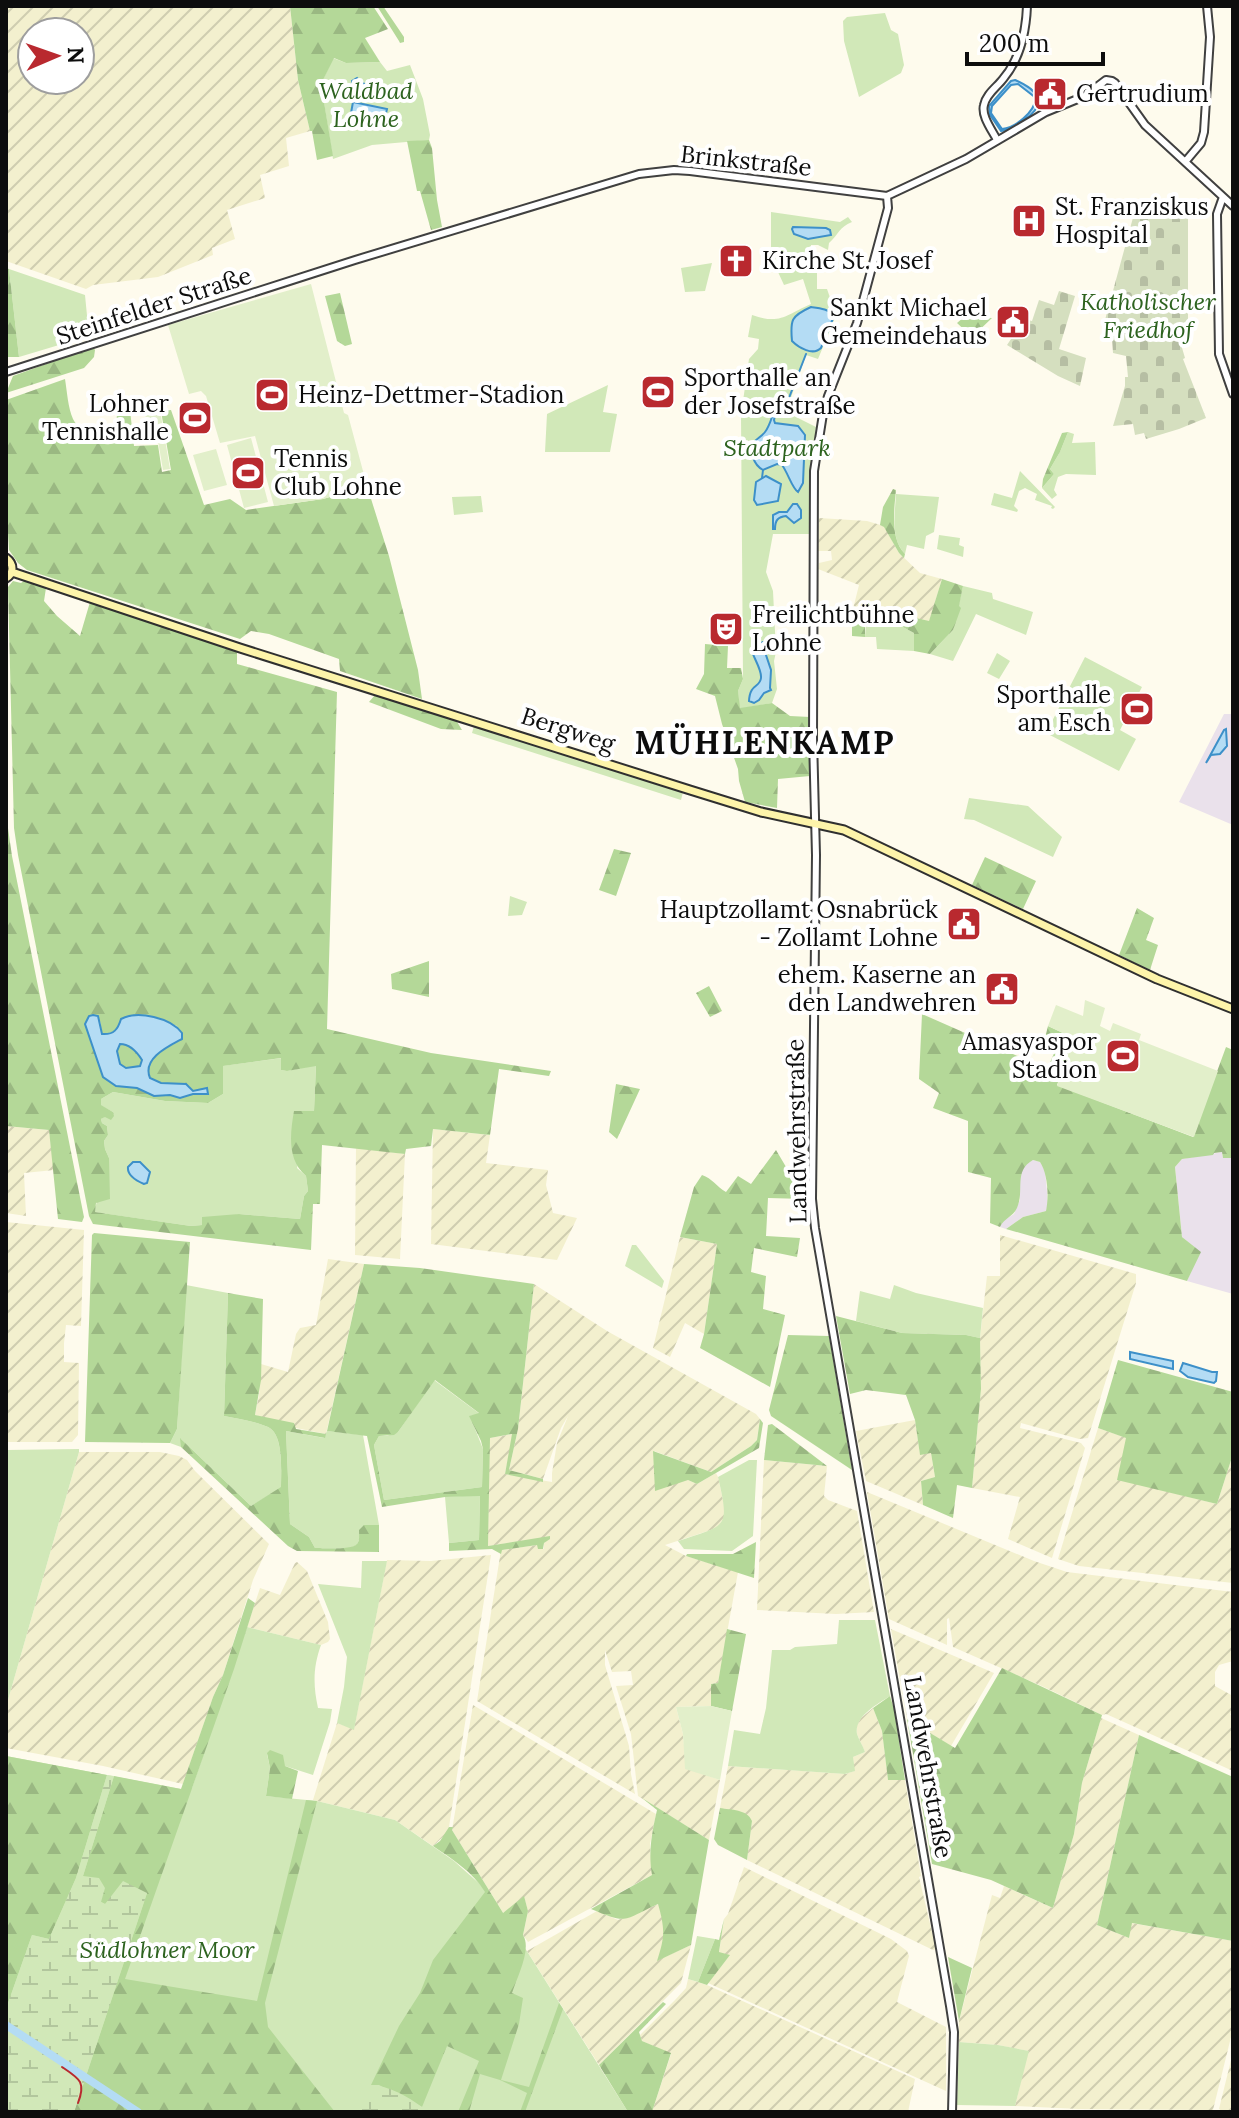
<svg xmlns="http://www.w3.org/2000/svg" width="1239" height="2118" viewBox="0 0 1239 2118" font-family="Lora,serif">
  <defs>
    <pattern id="farmland-furrows" width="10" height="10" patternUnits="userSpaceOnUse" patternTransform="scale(2)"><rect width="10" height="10" fill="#f3f0ce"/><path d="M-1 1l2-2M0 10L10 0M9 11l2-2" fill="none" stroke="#cfcdb0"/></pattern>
    <pattern id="forest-firs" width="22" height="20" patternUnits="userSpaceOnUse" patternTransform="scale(2)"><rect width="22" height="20" fill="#b4d898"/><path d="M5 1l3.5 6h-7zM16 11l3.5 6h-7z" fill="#9ab882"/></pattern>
    <pattern id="wetland-marsh" width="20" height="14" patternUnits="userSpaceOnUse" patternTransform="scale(2)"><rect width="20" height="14" fill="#d1e8b8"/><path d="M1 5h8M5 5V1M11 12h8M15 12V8" fill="none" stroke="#b2c69d"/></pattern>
    <pattern id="cemetery-stones" width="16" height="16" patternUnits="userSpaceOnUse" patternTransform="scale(2)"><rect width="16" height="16" fill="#d5dfbf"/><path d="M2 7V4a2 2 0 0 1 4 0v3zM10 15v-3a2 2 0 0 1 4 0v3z" fill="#b6bea3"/></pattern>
  </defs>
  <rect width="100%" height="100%" fill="#fefbed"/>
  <path fill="#eae1eb" d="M1224,714H1233V825L1179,802Z
    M1222,1152L1223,1158H1233V1294L1187,1281L1200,1252L1182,1237L1175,1167L1182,1159Z
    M1033,1160L1040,1162L1045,1169L1048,1204L1046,1211L1023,1217L1006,1229L1000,1227L1003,1221L1014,1214L1020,1200L1019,1182L1022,1171L1026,1164Z"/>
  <path fill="url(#farmland-furrows)" fill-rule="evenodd" d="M6,6H290L298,80L310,131L286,138L289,166L260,175L265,198L227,210L235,239L212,248L213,255L158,277L93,285L86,289L6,261ZM32,32H80V80H32Z
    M819,518L867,521L884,526L899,553L920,573L942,579L929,622L885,611L869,602L865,620L852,613L859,585L818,569L819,563L832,560L831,551H818Z
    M6,1126L49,1130L54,1170L24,1173L26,1216L6,1213Z
    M433,1129L490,1135L486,1163L548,1170L546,1185L553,1213L577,1218L557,1260L431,1244Z
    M356,1147L405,1154L400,1259L355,1255Z
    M6,1222L84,1230L81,1326L66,1325L64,1343V1362L79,1363L78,1435L72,1442H6Z
    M1000,1235L1136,1274V1283L1088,1438L1079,1439L1021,1423L1020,1428L1081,1443L1085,1448L1052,1558L1008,1539L1020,1497L972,1488L981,1389L980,1338L987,1276H1000Z
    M680,1237L717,1244L704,1334L685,1323L670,1357L653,1348Z
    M328,1259L364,1264L326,1434L296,1428L255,1415L259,1395L261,1364L288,1372L296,1334L300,1328L316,1325Z
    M534,1284L607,1331L756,1414L760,1419L757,1440L751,1446L711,1472L654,1451L688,1480L697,1484L716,1473L718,1477L725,1509L724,1518L717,1528L665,1545L686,1556L738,1572L718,1683L711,1684V1706L676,1707L683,1734L686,1768L720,1780L709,1840L638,1796L631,1734L616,1686L633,1685L631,1671L612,1672L605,1650V1665L629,1746L631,1774L635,1794L477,1701L501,1550L537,1545L544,1549V1543L550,1537L488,1546L489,1438L513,1434L505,1474L552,1482V1473L557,1443L568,1416L561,1428L543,1479L509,1470L518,1429Z
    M915,1420L920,1454L931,1453L935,1477L921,1481L923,1505L866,1481L856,1431Z
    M1098,1428L1127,1438L1118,1479L1217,1504L1233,1454V1583L1079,1566L1058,1559Z
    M79,1452H160L179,1456L187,1460L195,1471L269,1544L253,1580L223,1675L213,1697L183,1784L103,1766L6,1748V1707Z
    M764,1460L827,1466L824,1496L828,1500L857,1511L874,1612L836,1614L757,1610Z
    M867,1492L1034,1561L1067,1572L1233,1592V1661L1219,1665L1215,1672V1686L1233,1696V1708L1230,1715L1233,1716V1771L1106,1714L1102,1715L1044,1687L953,1647L949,1618L947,1619V1645L889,1619Z
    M491,1555L449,1827L446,1834L433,1846L395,1820L313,1800L337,1723L354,1729L387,1560L431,1561Z
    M297,1562L307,1571L328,1622L330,1639L328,1642L321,1645L247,1627L260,1588L280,1595L295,1563Z
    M891,1629L994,1673L951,1746L907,1719Z
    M473,1705L656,1814L650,1844L652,1875L528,1942L523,1935L528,1911L524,1897L503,1913L452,1830Z
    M873,1708L882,1731L888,1779L905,1780L921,1876L919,1877L936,1949L933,1950L747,1860L752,1821L720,1808L728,1766L846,1774L854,1771L853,1757L865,1752L857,1734V1725L861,1718Z
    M1101,1718L1139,1735L1097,1925L1129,1938L1131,1923L1233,1941V2029L1213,2110L1078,2109L1015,2106L1028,2051L998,2045L959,2042V2021L992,1895L1000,1898L1004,1886L1053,1908L1074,1834L1082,1783Z
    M744,1867L891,1939L907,1951L909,1956L897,2002L946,2027V2091L708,1983L729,1956L719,1953L724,1919L728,1914Z
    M659,1904L663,1923L664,1940L658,1960L691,1945L681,1983L599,2065L527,1951L597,1911L618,1920Z
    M688,1979L707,1985L915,2079L908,2112H652L671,2054L642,2041L640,2035L675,2000L686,1988Z
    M1233,2052V2111H1222L1219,2109Z"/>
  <path fill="#d1e8b8" d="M885,13L891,30L898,34L904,65L901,73L859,97L844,41L843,21L847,17Z
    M333,58L346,63L380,62L387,71L410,65L423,99L430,135L429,140L372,145L333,159L321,84Z
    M771,212L840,222L848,217L852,222C839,227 839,234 829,243L828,250L818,245H811V267L814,268V272H817V289H827L835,312L837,313L818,359L806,355L788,406L794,416L816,427L811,471L809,534H773L766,572L773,591L776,652L774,661L777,689L772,703L739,709L738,691L743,679L741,415L749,359L758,349L759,339L748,337L752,315C781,325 785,315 811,304L803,279L784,285L778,272L777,260L771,259Z
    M712,263L705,291L685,292L681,268Z
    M9,269L85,295L89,336L19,357Z
    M608,385L603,412L617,414L610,452H545L547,414Z
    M1068,432L1074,434L1072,443L1095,442L1096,475L1066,474L1058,477L1054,490L1057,495L1052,499L1042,488L1054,474L1050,469L1060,452Z
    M1020,471L1055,507L1053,509L1051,508L1052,506L1035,500L1037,494L1025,488L1019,491L1014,506L1018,510L1017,512L991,505L994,493L1012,498Z
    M896,494L939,497L934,532L926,536L924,549L907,545L905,554C890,538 895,515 896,494Z
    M481,496L483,512L454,515L452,497Z
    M939,535L960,538L959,545L964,547L963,557L937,549Z
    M963,586L992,593L993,599L1033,612L1026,635L976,614L953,661L930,654L953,630Z
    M867,608L914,633V651L877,649L876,637H865Z
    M997,653L1010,661L999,679L987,673Z
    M1085,657L1142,687L1120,730L1136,739L1119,771L1046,733Z
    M474,726L683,792L681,800L472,733Z
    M969,798L1028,806L1062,837L1053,857L974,820L964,819Z
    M510,896L527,902L522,915L508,916Z
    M282,1058L281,1070L287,1071L316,1065L314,1111L297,1168L306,1176L308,1191L304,1196L300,1219L239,1214L202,1225L191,1226L94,1212L109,1158L105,1149L104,1141L108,1135L107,1126L102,1123L101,1119L113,1112L100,1105L101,1099L113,1092L165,1101L208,1103L223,1094L222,1066Z
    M632,1245H636L664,1281L662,1288L625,1266Z
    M186,1285L228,1293L224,1416C238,1419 255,1421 268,1427C284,1434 281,1472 281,1488L251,1506L181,1439V1447L170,1443L177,1429Z
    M894,1285L916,1293L983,1308L980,1338L966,1335L902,1333L856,1321L860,1291L890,1299Z
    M434,1380L480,1414L470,1416L483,1449L482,1487L384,1500L374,1445L379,1436H387L398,1432Z
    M286,1431L324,1438L327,1431L363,1435L379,1525L364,1526L357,1545L350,1548H315L309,1537L290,1524Z
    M79,1449V1452L6,1707V1450Z
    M749,1460H757L753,1536L732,1551L684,1549L678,1541C727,1525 730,1529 718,1477Z
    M480,1495L479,1540L449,1543L445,1497Z
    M362,1561H387L354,1730L337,1723L344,1687L347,1657L318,1584L361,1588Z
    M839,1620H875L890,1696C878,1704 854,1716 857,1734C859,1740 863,1746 865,1752L853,1757L855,1771L845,1774L728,1766L734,1730L760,1734L766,1708L772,1650H790L795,1647L837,1644Z
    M247,1627L321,1645C313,1667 313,1685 318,1708L332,1709L330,1722L313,1775L285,1766L267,1754L270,1768L266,1796L317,1801L395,1820L454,1861L491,1894L628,2112H6V1756L181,1789L192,1788Z
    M697,1936L715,1939L698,1982L688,1979Z
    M959,2042L998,2045L1029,2051L1015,2106L957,2105Z"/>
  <path fill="url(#forest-firs)" fill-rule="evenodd" d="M290,6H373L388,29L365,38L380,62L346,63L334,58L321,84L333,156L317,160L312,131H310L298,80Z
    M377,6H383L404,37V42L400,43L399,41Z
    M429,140L432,148L437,200L442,227L431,230L420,191H417L407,141Z
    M6,268L9,269L19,357H6Z
    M340,293L352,344L345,346L337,341L325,296Z
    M964,317L992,318L972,337L957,323Z
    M93,347L95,350L94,357L84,368L6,393L13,376Z
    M65,379C67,391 68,408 73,419C80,432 95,446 110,444L116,436L117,412L130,410L134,446L158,445L162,472L171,470L161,411L171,410L204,505L230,499L246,510L323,499L367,486L389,556L418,670L422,699L340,671L339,659L269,634L251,631L240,639L27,570L18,563L9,550L6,498V400Z
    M1068,432L1060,452L1050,469L1054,474L1042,488L1043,479L1062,433Z
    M893,489L896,490C894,511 890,539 905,554L904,558L899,553L884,527L880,525L883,507Z
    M942,579L963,586L959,606L961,608L953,630L930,654L914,651V633L867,608L868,602L885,611L929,621Z
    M13,581L21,583L24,581L46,588L44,601L57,616L80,636L90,602L237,649V664L337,692L327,1029L431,1053L551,1071L549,1076L499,1069L490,1135L433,1129L431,1146L406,1149L405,1154L322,1145L320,1204H313L311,1250L93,1224L89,1216L18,855L14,828L8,587ZM134,1015L159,1019L177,1026L182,1039C168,1048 142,1058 150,1078L161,1083L189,1086L193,1091L202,1090L207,1095L193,1094L185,1097L170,1095L154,1096L137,1088L116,1086L103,1077L85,1024L100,1021L102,1034C116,1034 124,1024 134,1015ZM281,1058V1070L287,1071L316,1066L314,1111H294C290,1134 287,1160 306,1176L308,1191L304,1196L300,1219L239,1214L202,1217V1225L191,1226L95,1212L96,1203L110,1199L109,1158L105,1149L104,1141L108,1135L107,1126L102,1123L101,1119L105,1117L111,1120L114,1116L113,1112L101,1105V1099L113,1092L165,1101L208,1103L223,1094V1066Z
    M852,613L865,620V637L852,636Z
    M705,644L728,646L727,668H741L743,679L738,691L740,708L772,703L790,716L810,717V776L778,779L777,808L745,802L739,781L738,769L722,724L715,696L696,689L704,674Z
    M375,695L456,720L462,730L441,729L369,702Z
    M6,814L12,856L84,1217L82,1222L58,1219L49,1130L6,1126Z
    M614,849L631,853L616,896L599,890Z
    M985,857L1036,881L1023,909L972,885Z
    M1137,908L1154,918L1146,940L1158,945L1150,970L1119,955Z
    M429,961V997L392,989L391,974Z
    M709,986L722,1011L710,1017L696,993Z
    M922,1014L1047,1069L1056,1049L1044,1042L1048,1026L1074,1038L1057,1085L1193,1137L1226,1047L1233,1050V1158H1223L1222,1152L1214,1153L1213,1155L1182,1159L1175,1167L1182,1237L1201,1252L1187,1281L1006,1229L1023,1217L1046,1211C1049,1197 1048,1174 1040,1162L1033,1160C1013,1171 1025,1191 1017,1208C1013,1217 1004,1218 1000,1227L990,1223L991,1178L968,1172V1121L933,1108L939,1093L919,1079Z
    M119,1044C129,1044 138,1052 142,1060L140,1066L126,1068L120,1064L117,1051Z
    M616,1084L640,1089L617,1139L609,1132Z
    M776,1150L805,1199L768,1198L766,1236L800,1238L797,1257L754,1248L751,1272L766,1276L763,1309L785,1315L770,1387L700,1348L704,1334L717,1244L680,1237L694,1187L702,1175C712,1178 717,1187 726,1192L738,1176L751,1184Z
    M94,1233L190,1242L177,1429L170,1443L85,1442L92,1235Z
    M364,1264L420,1268L534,1284L518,1429L509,1470L543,1479V1482L505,1474L512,1434L490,1438L488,1546L550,1536V1539L544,1543L543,1549H538L537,1545L502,1550L501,1554L492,1549L449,1551V1543L479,1540L480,1496L445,1497L382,1507L367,1436L327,1431ZM435,1380L479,1413L469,1416L481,1441L483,1449L482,1487L384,1500L374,1445L379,1436L394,1435L398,1432Z
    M228,1293L263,1299L261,1380L255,1415L294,1423L296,1429L326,1434L325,1438L286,1431L290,1524L309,1537L315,1548C324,1548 352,1550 357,1544C360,1540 359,1535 359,1530L364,1525H379V1552L297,1551L288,1546L181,1447L180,1438L251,1506L281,1487C281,1472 284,1434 268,1427C255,1421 238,1419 224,1416Z
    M836,1316L902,1333L966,1335L980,1338L981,1389L972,1488L957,1485L953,1518L923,1505L921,1481L935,1477L931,1453L920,1455L915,1420L906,1395L866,1390L850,1394Z
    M788,1335L829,1336L852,1470L771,1416L769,1410Z
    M1118,1360L1233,1392V1454L1217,1504L1117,1480L1126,1438L1098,1428Z
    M760,1419L763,1423L759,1448L697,1484L688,1480L655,1491L653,1451L711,1472L751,1446L757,1440Z
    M772,1424L827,1466L764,1460L768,1425Z
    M756,1542L754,1578L686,1556L687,1554H733Z
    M248,1598L255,1603L234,1669L125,1979L257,2001L306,1800L317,1801L265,2003L268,2027L335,2112H74L147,1893L105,1904L101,1902L83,1876L114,1776L181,1789L213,1697L223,1675Z
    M727,1629L746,1634L732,1711L711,1706V1684L718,1683Z
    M1002,1668L1102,1715L1082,1783L1074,1834L1053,1908L991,1880L932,1864L907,1719L955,1748Z
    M890,1696L894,1709L905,1780H888L882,1731L873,1708Z
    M1139,1735L1233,1777V1941L1132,1923L1129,1938L1097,1925Z
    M270,1750L283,1755L285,1766L298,1771L292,1799L266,1796L270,1768L267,1753Z
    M6,1756L107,1775L76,1878L49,1939L32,1935L6,2009Z
    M642,1798L709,1840L691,1945L657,1961C665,1937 665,1929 658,1904C623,1920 629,1925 591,1909L652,1875C648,1852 652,1832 657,1810Z
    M720,1808C731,1810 747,1809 752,1821L747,1860L718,1845L714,1839Z
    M449,1827H453L452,1830L503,1913L524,1896L528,1911L523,1935C532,1949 517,1977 512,1993L523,1998L519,2024L501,2080L529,2087L559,2003L563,2009L525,2112H520L527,2093L500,2080L480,2074L469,2112H458L479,2061L447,2046L422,2107L379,2085H371L399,2026L420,1993L433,1960L485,1892C473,1872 452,1859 433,1846L440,1841Z
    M724,1919L719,1952L730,1955L707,1985L698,1982L715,1939L719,1940Z
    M948,1957L972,1968L959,2021Z
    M663,2002L666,2004L639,2032L642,2041L671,2053L652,2112H628L599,2065Z"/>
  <path fill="url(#wetland-marsh)" d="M107,1775L114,1776L83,1876L99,1878L105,1888L101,1902L105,1904L123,1881L147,1893L74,2112H6V2009L32,1935L49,1939L76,1878Z
    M371,2085C389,2086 407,2096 422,2107L420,2112H360Z"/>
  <path fill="url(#cemetery-stones)" d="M1142,199L1188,210V335L1182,337L1180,341L1185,358L1183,359L1206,418L1179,429L1146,439L1144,433L1135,435L1133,424L1113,426L1125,386V377H1128L1126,356L1113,353L1112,338H1108V332L1102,331L1137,203Z
    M1059,291L1075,296L1059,349L1086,358L1080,386L1058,376L1007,345L1015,333L1022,337L1028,320L1032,321L1039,300L1054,305Z"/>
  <path fill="#e2efca" d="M311,284L344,413L348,415L367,486L323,499L274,506L255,436L220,443L206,396L201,391L189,394L168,325Z
    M159,404L170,469L163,470L158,441L150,442L144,407Z
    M251,438L268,502L244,508L227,445Z
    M216,449L227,485L204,491L193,455Z
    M1085,1000L1105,1008L1100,1026L1110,1031L1113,1023L1141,1034L1139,1040L1218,1071L1194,1137L1057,1086L1073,1038L1048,1026L1056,1005L1083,1016Z
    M711,1706L732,1711L720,1780L685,1769L683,1734L676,1707Z"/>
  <path fill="#b4dcf4" stroke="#3d90c9" stroke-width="2" fill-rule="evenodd" d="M357,78L362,83L373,87L376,93L373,98H349V93L354,89L352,81Z
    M1015,80C1038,90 1049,103 1024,120C1016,125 1010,131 1001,131L990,115L989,106L1011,81ZM1018,84L1036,98C1034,113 1016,127 1002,129L991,113L992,106L1011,85Z
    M353,102L387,109L384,121L351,113Z
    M793,227L826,228L830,230L831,235L808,239L794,234L792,229Z
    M811,307C819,308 830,309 834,316L821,348C813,356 799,348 792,341C790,320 791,316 811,307Z
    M773,414L775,416L774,420L775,423L798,426L805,435L803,483L798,492C792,488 788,473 782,465L777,464L763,470C754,465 748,451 755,441C758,438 762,436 765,432C769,427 771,420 773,414Z
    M766,476L781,484L778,501L757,505L754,500L756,482Z
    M793,504H797L801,510V518L794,523L786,516C778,517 775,520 775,529H773V515L779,512H787Z
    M763,642L766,643V655L771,670L770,688L771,690L764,693L759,700L754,703L749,701C750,683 760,688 761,678C762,670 754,659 752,651L755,646Z
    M1226,729L1227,746L1220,754L1211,755L1206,763L1224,730Z
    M93,1015L98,1016L102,1034C114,1035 118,1029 121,1019C138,1010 171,1018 182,1033V1039C167,1047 142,1059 150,1078L161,1083L186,1084L193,1091L207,1088L208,1094H193L180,1098L170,1095L154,1096L137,1088L116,1086L103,1077L85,1024L89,1016ZM120,1044C130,1044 137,1052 142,1060L140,1066L126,1068L120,1064L117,1051Z
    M133,1162H140L150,1172L147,1183L144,1184C137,1181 127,1175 128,1167Z
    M1130,1352L1173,1361V1369L1130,1359Z
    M1183,1363L1212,1372H1217L1216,1381L1214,1383L1188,1377L1180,1371Z"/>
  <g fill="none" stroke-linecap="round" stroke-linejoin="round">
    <path stroke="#3d90c9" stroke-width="2" d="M350,84L349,87L348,88L346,89L347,85L348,86L354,88
      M774,415L787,403L806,354
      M762,478L763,470"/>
    <path stroke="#b4dcf4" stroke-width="8" d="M6,2025L138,2112"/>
    <g stroke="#404040" stroke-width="10">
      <path id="tertiary" d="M997,140C992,130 981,116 984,105C986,94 997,87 1003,79C1020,59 1026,32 1027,6
        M1185,162L1201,143L1204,132L1210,37L1207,6
        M887,196L888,208L857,323L828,396L823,414L814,471L813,738L816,855L812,1199L815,1228L950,2006L954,2032L952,2112
        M1223,197L1217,214L1219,354L1233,394
        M6,372L355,260L639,174L674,170L690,171L887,196L966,159L1046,112L1085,96L1106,80L1112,81L1115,83L1145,125L1233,206"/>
    </g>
    <g stroke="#2f2f2f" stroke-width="11">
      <path id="secondary" d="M6,558C14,564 14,573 6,578
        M12,572L240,648L690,790L761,812L844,830L1157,979L1233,1009"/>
    </g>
    <use href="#tertiary" stroke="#fff" stroke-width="6"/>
    <use href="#secondary" stroke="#fdf4aa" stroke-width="7"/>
    <path stroke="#b9292f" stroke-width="2" d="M62,2067C80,2079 86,2082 78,2103"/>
  </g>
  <defs>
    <g id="civic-square" transform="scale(1.8)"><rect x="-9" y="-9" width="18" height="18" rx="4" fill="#b9292f" stroke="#fff"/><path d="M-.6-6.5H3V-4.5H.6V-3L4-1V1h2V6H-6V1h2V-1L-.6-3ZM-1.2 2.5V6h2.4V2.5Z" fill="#fff"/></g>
    <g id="hospital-square" transform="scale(1.8)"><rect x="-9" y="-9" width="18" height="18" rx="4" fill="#b9292f" stroke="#fff"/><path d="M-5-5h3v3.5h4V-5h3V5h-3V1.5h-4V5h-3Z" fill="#fff"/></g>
    <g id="church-square" transform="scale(1.8)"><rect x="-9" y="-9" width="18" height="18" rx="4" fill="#b9292f" stroke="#fff"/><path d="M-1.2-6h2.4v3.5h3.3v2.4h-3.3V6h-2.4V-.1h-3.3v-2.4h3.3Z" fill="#fff"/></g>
    <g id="stadium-square" transform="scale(1.8)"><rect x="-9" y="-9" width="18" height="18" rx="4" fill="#b9292f" stroke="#fff"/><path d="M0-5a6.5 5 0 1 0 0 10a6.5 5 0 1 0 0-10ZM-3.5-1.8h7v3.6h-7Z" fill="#fff"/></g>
    <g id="theatre-square" transform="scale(1.8)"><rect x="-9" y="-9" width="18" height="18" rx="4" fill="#b9292f" stroke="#fff"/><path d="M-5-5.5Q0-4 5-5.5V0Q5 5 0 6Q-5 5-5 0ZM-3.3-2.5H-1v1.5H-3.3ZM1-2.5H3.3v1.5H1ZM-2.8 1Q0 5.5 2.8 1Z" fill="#fff"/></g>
  </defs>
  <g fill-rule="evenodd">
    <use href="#civic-square" x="1050" y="94"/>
    <use href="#hospital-square" x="1029" y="221"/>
    <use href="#church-square" x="736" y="261"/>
    <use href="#civic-square" x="1013" y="322"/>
    <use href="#stadium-square" x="658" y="392"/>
    <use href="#stadium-square" x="272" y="395"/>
    <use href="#stadium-square" x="195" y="418"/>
    <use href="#stadium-square" x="248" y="473"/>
    <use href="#theatre-square" x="726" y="629"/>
    <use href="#stadium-square" x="1137" y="709"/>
    <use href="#civic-square" x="964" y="924"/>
    <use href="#civic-square" x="1002" y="989"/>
    <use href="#stadium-square" x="1123" y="1056"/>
  </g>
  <g text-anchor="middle" stroke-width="8" stroke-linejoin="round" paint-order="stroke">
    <g font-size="24" font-style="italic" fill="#2d631f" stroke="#fff">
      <text x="366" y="99">Waldbad<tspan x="366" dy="28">Lohne</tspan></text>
      <text x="1148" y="310">Katholischer<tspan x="1148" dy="28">Friedhof</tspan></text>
      <text x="777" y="456">Stadtpark</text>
      <text x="167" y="1958">Südlohner Moor</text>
    </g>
    <g font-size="24" fill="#0d0d0d" stroke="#fff" text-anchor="start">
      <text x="1076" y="102">Gertrudium</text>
      <text x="1055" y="215">St. Franziskus<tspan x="1055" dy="28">Hospital</tspan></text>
      <text x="762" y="269">Kirche St. Josef</text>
      <text x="987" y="316" text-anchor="end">Sankt Michael<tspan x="987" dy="28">Gemeindehaus</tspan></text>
      <text x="684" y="386">Sporthalle an<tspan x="684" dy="28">der Josefstraße</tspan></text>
      <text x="298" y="403">Heinz-Dettmer-Stadion</text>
      <text x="169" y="412" text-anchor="end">Lohner<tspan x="169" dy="28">Tennishalle</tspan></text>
      <text x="274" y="467">Tennis<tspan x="274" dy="28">Club Lohne</tspan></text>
      <text x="752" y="623">Freilichtbühne<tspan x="752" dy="28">Lohne</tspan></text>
      <text x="1111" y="703" text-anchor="end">Sporthalle<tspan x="1111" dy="28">am Esch</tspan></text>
      <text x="938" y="918" text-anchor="end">Hauptzollamt Osnabrück<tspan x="938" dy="28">- Zollamt Lohne</tspan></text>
      <text x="976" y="983" text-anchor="end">ehem. Kaserne an<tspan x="976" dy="28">den Landwehren</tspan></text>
      <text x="1097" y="1050" text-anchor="end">Amasyaspor<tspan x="1097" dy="28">Stadion</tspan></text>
    </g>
    <g font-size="24" fill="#0d0d0d" stroke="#fff">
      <text transform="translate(746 161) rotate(6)" y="8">Brinkstraße</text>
      <text transform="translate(154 306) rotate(-18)" y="8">Steinfelder Straße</text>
      <text transform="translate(568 730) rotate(18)" y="8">Bergweg</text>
      <text transform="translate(797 1131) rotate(-91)" y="8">Landwehrstraße</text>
      <text transform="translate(928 1767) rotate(80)" y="8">Landwehrstraße</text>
    </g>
    <g font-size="32" font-weight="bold" letter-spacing="2" fill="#0d0d0d" stroke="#fff">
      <text x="765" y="754">MÜHLENKAMP</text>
    </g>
  </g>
  <rect width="1239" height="2118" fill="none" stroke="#0d0d0d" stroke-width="16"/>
  <g transform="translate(56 56) rotate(88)"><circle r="38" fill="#ffffff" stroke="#9e9e9e" stroke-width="2"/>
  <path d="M0-6L14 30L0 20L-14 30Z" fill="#b9292f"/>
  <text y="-12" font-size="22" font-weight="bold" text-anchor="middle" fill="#0d0d0d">N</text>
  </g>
  <path d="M967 52v12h136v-12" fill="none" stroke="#0d0d0d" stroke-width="4"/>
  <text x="979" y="52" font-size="24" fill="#0d0d0d" stroke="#ffffff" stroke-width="6" paint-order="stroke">200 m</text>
</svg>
